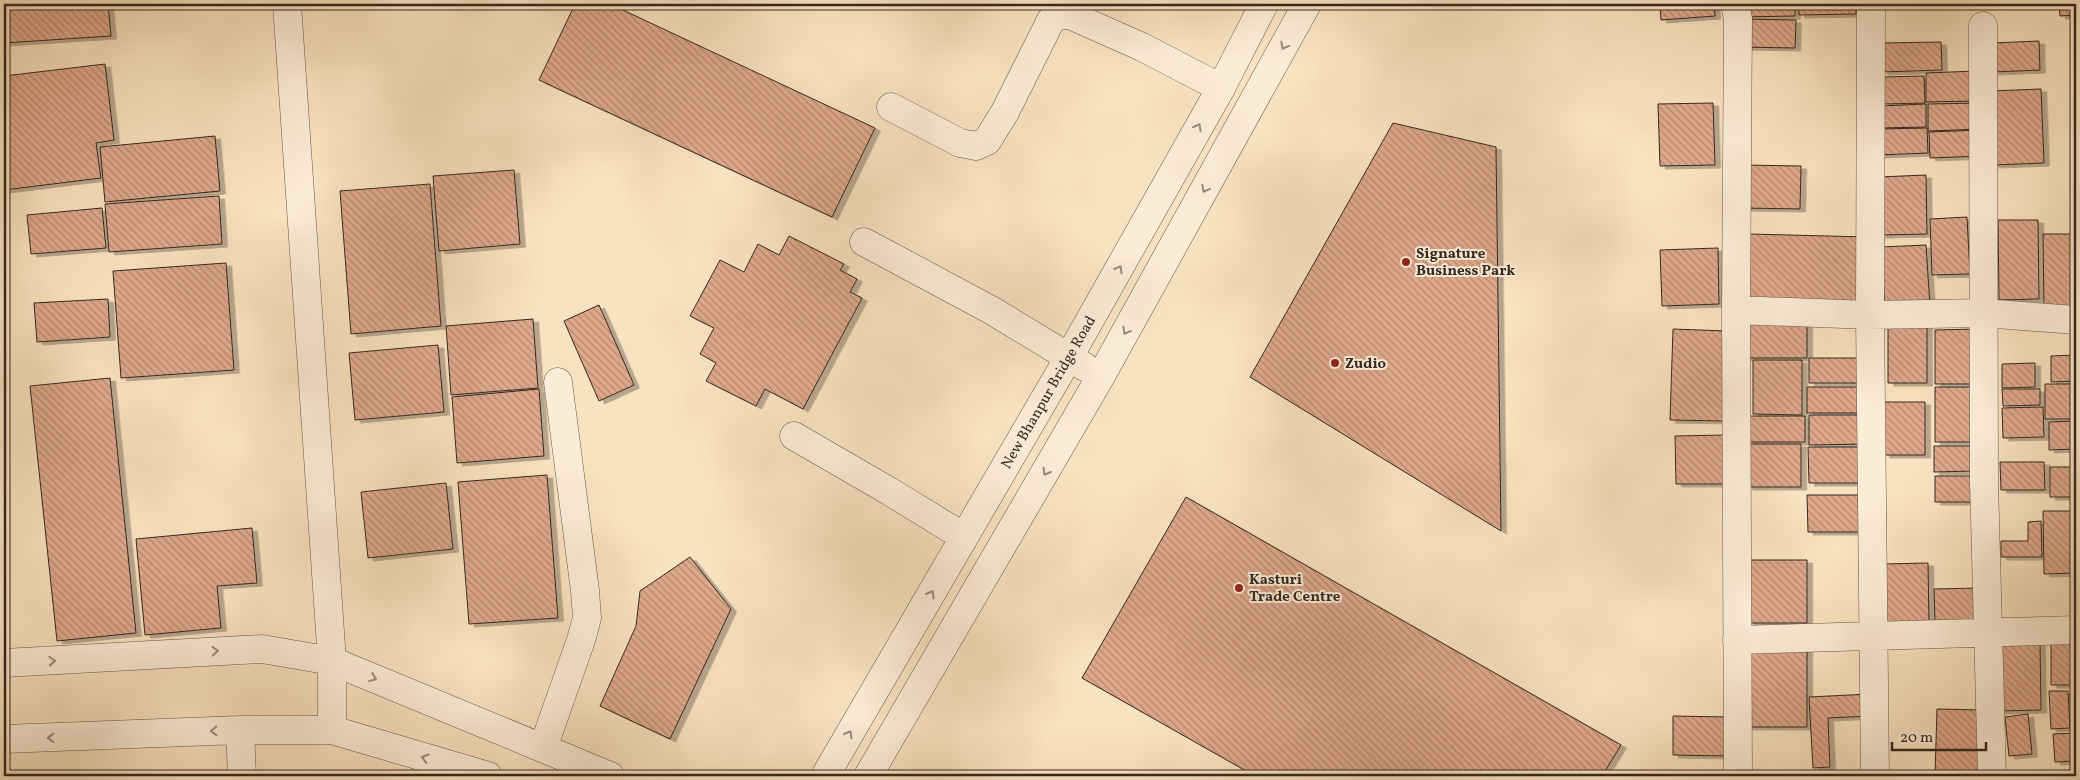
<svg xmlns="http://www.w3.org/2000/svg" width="2080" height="780" viewBox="0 0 2080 780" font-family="Vollkorn,serif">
  <defs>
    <pattern id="building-back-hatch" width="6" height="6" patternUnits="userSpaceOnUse" patternTransform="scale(1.25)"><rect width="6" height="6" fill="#dea88b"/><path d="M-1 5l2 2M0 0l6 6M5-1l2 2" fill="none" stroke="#b58971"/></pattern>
    <filter id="shadow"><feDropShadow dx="5.5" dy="3" stdDeviation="0" flood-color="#0004"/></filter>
  </defs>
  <rect width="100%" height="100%" fill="#f9e2c0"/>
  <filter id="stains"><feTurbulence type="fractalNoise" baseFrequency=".004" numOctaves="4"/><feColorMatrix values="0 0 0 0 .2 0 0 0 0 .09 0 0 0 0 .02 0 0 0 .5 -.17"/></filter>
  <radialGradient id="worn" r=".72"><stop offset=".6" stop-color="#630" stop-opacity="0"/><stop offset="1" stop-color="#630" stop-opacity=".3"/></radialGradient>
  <path fill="url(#building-back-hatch)" stroke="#342820" filter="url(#shadow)" d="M4,4H108L111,36L4,43Z
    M575,4H610L875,128L832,217L539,80Z
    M1660,4H1714L1715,16L1661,20Z
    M1739,4H1795V16L1739,17Z
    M1799,4H1856V14L1799,15Z
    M2059,4H2076V15L2060,16Z
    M1740,19L1796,20L1795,48L1739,47Z
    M2039,41L2040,70L1993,72L1992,43Z
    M1941,42L1942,70L1882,72L1881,43Z
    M105,64L114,140L96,143L101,178L4,190V76Z
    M1975,71L1976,101L1926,102V73Z
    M1924,76L1925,103L1883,104V77Z
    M2041,89L2044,163L1993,165L1990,91Z
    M1713,103L1715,165L1660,166L1658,104Z
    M1980,103L1981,129L1928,131V104Z
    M1926,104V127L1881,128L1880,106Z
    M1393,123L1496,147L1501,531L1250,377Z
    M1927,128L1928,153L1879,155V129Z
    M1981,130V156L1930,158L1929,132Z
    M215,136L220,191L105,202L100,147Z
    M1742,165L1801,166L1800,209L1741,208Z
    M514,170L520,244L439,251L433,176Z
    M1926,175L1927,234L1880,235L1879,177Z
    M430,184L441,326L351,334L340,191Z
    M219,196L222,244L109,252L105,204Z
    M102,208L106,248L31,254L27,215Z
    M1967,217L1970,274L1932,275L1930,219Z
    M1998,220H2038L2039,299L1999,300Z
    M1748,234L1868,237L1866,306L1746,303Z
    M2043,234H2076V309H2044Z
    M789,236L844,264L840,270L857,279L850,292L862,298L803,409L765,389L756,406L706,381L716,363L700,354L714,328L690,316L720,260L744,272L758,244L779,255Z
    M1926,245L1930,306L1885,309L1881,247Z
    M1718,248L1719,304L1662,306L1660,250Z
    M226,263L234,370L121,378L113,271Z
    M108,299L110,337L37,342L34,303Z
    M599,305L634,385L599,401L564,321Z
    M533,319L538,388L451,395L446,326Z
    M1807,322V358H1745V323Z
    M1888,326H1927V383H1888Z
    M1673,329L1726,331L1723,421L1670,420Z
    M1976,329V384H1935V330Z
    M438,345L444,412L355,420L349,353Z
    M2076,355V381L2051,382V356Z
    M1809,358H1863V383H1809Z
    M1753,360H1802V415L1753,414Z
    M2035,363V387L2002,388V364Z
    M110,378L136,633L57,641L30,386Z
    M2045,384H2076V419H2045Z
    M1807,387H1866V413H1807Z
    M1935,387H1977L1978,442H1935Z
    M539,389L544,456L457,463L452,397Z
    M2002,389H2040V405L2003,406Z
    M1884,402H1925V455H1884Z
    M2043,407L2044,437L2003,438L2002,408Z
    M1809,415H1866L1867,444L1809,445Z
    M1747,416H1805V442H1747Z
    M2076,421V449L2049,450V422Z
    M1725,435L1726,484H1676L1675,436Z
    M1746,444H1801V487H1747Z
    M1934,446H1976V471L1934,472Z
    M1808,447H1868V483H1809Z
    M2000,462H2044L2045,490H2001Z
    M2050,467H2076V497H2050Z
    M547,475L558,618L469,624L458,482Z
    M1935,476H1976L1977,502H1935Z
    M446,483L453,549L368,558L361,492Z
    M1807,495H1868V532H1808Z
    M1186,497L1621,745L1602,776H1255L1082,678Z
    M2043,511H2076V573L2044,574Z
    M2041,521L2042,557H2001V541H2028V522Z
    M252,528L257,583L217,586L221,628L145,635L136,539Z
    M690,557L731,609L670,739L600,706L636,626L640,591Z
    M1747,560H1807V623H1748Z
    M1928,563L1929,623L1885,624L1884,564Z
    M1978,588L1979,621L1935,622L1934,589Z
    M2076,640V685H2051V641Z
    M1999,643H2040L2041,710L1999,711Z
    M1746,649H1807V727H1747Z
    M2049,691H2068L2070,728L2051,729Z
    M1870,694L1871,716L1828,718L1830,767L1813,768L1809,697Z
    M1937,709L1983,710L1982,776H1935Z
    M2028,714L2032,754L2009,756L2005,717Z
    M1673,716L1727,717V756L1673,755Z
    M2076,733V761L2055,762L2053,734Z
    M2076,770V776H2006V774Z"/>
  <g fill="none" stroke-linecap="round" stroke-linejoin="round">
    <g stroke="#655648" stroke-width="29">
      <path id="minor" d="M287,4L332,661V730
        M1735,4L1738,19L1736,310L1738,776
        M1871,4L1870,315L1875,776
        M1983,26L1984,482L1992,776
        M891,107L960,143L976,146L987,141L1005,112L1051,20L1060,15H1070L1142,47L1221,88
        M864,242L991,310L1085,367
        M1736,310L1870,315L1983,313L2076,320
        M794,436L889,491L964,537
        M1737,640L2076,630
        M4,663L262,649L332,661L610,776
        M240,730L242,776
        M4,739L240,730H332L488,776
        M543,748L581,640L587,618L585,591L558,382
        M825,776L1069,357L1221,88L1264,4
        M868,776L1101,376L1307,4"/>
    </g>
    <use href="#minor" stroke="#fbecd6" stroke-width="28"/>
  </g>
  <defs><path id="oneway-chevron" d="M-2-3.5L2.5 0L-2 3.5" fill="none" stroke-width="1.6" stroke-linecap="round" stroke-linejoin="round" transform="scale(1.25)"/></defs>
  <g stroke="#988a7b">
    <use href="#oneway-chevron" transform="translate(1284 46) rotate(119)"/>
    <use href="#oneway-chevron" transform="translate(1198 127) rotate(-61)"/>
    <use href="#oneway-chevron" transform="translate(1205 189) rotate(119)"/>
    <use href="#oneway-chevron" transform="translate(1119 269) rotate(-61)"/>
    <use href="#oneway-chevron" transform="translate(1126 331) rotate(119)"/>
    <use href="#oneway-chevron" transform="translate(1046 472) rotate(120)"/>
    <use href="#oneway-chevron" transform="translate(931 594) rotate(-60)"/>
    <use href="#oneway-chevron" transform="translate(215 651) rotate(-3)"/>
    <use href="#oneway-chevron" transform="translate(52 661) rotate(-3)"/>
    <use href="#oneway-chevron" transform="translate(373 678) rotate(22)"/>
    <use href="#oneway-chevron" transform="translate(214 731) rotate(178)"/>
    <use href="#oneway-chevron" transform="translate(849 734) rotate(-60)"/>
    <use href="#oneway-chevron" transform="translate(51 738) rotate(178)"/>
    <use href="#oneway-chevron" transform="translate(425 758) rotate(-164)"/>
  </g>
  <g fill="#8f2418" stroke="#fbecd6" stroke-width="2">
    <circle cx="1406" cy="262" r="5"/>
    <circle cx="1335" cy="363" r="5"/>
    <circle cx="1239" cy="588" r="5"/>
  </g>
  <g text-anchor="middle" stroke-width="4" stroke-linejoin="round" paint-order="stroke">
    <g font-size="15" font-weight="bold" fill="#342820" stroke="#fbecd6" text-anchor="start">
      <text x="1416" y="258">Signature<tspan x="1416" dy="17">Business Park</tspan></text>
      <text x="1345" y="368">Zudio</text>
      <text x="1249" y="584">Kasturi<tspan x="1249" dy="17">Trade Centre</tspan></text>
    </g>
    <g font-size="15" fill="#342820" stroke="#fbecd6">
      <text transform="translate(1048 392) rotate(-60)" y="5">New Bhanpur Bridge Road</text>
    </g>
  </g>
  <rect width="2080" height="780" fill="none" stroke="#f9e2c0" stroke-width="20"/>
  <rect x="5" y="5" width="2070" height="770" fill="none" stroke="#342820" stroke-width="2.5"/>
  <rect x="10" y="10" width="2060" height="760" fill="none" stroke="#342820"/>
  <path d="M1892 742v8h94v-8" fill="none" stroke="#342820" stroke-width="2.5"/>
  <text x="1900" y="742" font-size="15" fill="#342820" stroke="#fbecd6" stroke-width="4" paint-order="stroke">20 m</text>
  <rect width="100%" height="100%" filter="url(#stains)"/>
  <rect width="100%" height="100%" fill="url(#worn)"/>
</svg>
